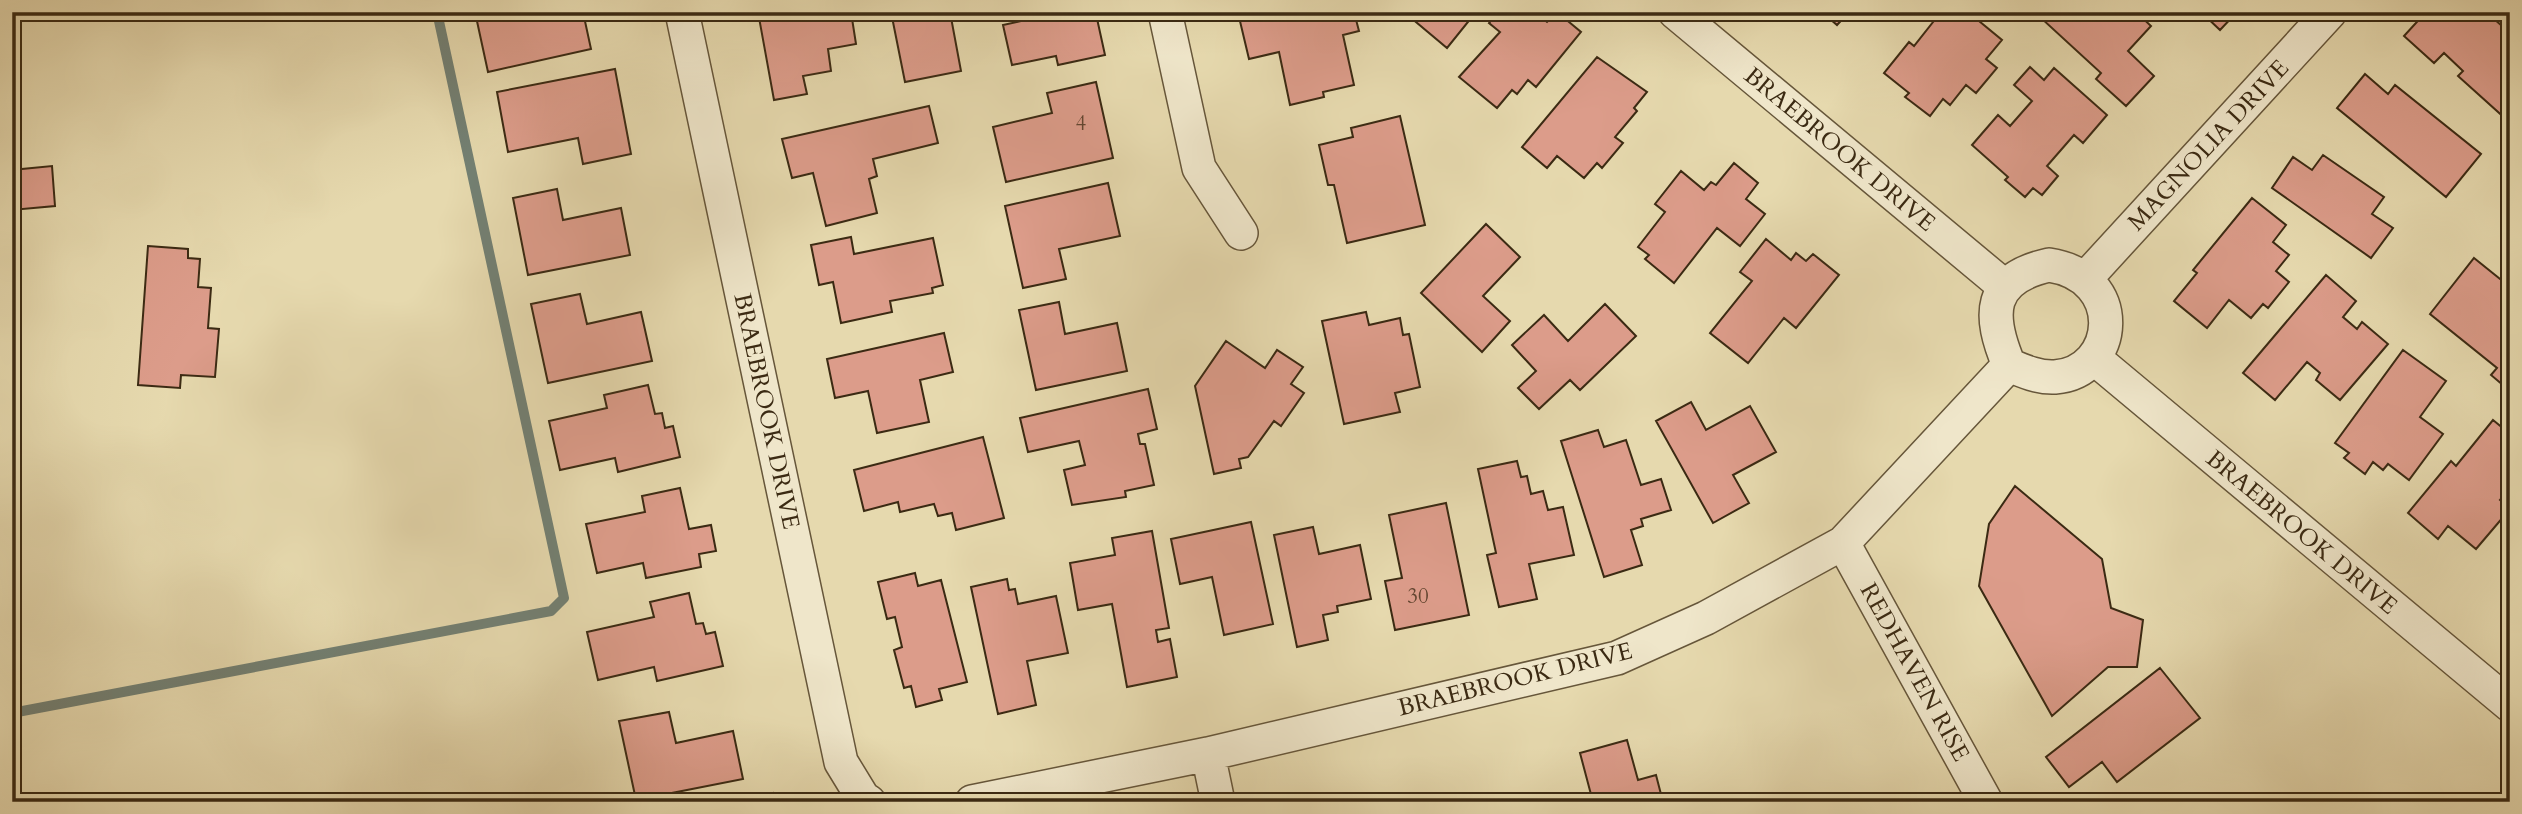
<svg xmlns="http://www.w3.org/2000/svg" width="2522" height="814" viewBox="0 0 2522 814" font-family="Cardo,serif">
  <rect width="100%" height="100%" fill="#e6d9ae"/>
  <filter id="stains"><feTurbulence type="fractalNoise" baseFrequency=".00286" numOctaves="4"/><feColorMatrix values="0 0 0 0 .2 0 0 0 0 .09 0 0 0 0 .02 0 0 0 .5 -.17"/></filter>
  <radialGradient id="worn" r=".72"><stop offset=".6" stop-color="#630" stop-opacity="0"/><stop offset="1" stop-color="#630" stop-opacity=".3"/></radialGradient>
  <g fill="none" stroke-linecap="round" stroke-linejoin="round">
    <path stroke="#738073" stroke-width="10" d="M12,713L551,611L564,598L437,12
      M2500,802L2510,786"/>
  </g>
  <path fill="#dc9c8a" stroke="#3b2a13" stroke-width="2" d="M475,12H583L591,49L488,72Z
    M758,12H851L856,44L828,49L831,71L803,76L807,94L774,100Z
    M891,12H950L961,71L905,82Z
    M1019,12H1082L1083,17L1096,14L1105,55L1058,65L1056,56L1012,65L1003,25L1021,21Z
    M1260,12H1354L1359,31L1343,35L1354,85L1323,92L1324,97L1290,105L1279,52L1249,59L1239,17Z
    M1404,12H1476L1447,48Z
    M1498,12H1535L1547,22L1557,12L1581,32L1536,87L1528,80L1517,94L1512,90L1497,108L1459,77L1500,32L1489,23Z
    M1822,12H1849L1837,25Z
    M1941,12H1984L1979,21L2002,40L1986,59L1997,68L1976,93L1966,85L1950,105L1943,99L1930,116L1905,97L1909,93L1884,73L1909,42L1914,46Z
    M2046,12H2136L2151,26L2128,51L2154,76L2126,106L2096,79L2101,73L2041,18Z
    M2201,12H2237L2220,30Z
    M2426,12H2497L2493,18L2510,33V117L2507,120L2458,76L2463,71L2444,53L2434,63L2404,36Z
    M1597,57L1647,92L1634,108L1637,111L1615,137L1623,143L1602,168L1597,163L1584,178L1557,156L1547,168L1522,147Z
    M2030,67L2044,80L2054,68L2107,115L2083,143L2074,135L2047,166L2058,176L2042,195L2033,188L2025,197L2005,180L2008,177L1972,145L1998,115L2010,126L2032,101L2014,85Z
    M615,69L631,154L583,164L578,138L508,152L497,92Z
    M2365,74L2388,94L2395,85L2481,154L2446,197L2337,108Z
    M1096,82L1113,158L1006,182L993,127L1052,113L1047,93Z
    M929,106L938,143L873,159L877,176L869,179L877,213L826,226L813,173L792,178L782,139Z
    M1400,116L1425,225L1347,243L1334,185H1328L1319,145L1353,137L1351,128Z
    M2323,155L2384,197L2372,214L2393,228L2371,258L2272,188L2293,157L2312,170Z
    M1734,163L1758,183L1746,199L1765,214L1740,246L1717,228L1674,283L1645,259L1649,255L1638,247L1665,212L1655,204L1681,171L1704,190L1711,182L1716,185Z
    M52,166L55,206L12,210V170Z
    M1108,183L1120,236L1059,249L1066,279L1023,288L1005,206Z
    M557,189L563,220L621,208L630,255L528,275L513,198Z
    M2252,198L2286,225L2273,242L2289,255L2276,271L2289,282L2268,308L2263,304L2251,318L2229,300L2207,328L2174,301L2197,273L2193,270Z
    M1486,224L1520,257L1483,296L1510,321L1482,352L1421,293Z
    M851,237L854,254L933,238L943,285L932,288L933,293L890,301L892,312L841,323L833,282L819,285L811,245Z
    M1766,239L1791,260L1796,253L1806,261L1813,254L1839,275L1796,328L1784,318L1748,363L1710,333L1752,281L1740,272Z
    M148,246L188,249V258L200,259L198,287L211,288L208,328L219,329L215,377L181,375L180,388L138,385Z
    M2474,258L2510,287V391L2491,375L2497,368L2430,314Z
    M2326,275L2356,301L2343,317L2357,329L2362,322L2388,344L2340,400L2316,380L2320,373L2307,362L2275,400L2243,373Z
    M580,294L587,324L641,312L652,361L548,383L531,304Z
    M1059,302L1065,334L1117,323L1127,371L1036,390L1019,310Z
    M1605,304L1636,336L1580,390L1570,380L1539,409L1518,388L1536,371L1512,345L1544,315L1568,341Z
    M1366,312L1369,325L1400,318L1403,335L1409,334L1420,387L1395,393L1400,412L1344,424L1322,321Z
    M944,333L953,372L920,380L929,422L877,433L868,391L835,398L827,359Z
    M1226,341L1265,368L1277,350L1303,367L1291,384L1304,393L1281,426L1274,421L1248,457L1239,459L1241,468L1214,474L1195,386Z
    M2403,350L2446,381L2420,417L2443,434L2409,480L2388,464L2383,470L2373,462L2365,474L2344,458L2349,453L2335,443Z
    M648,385L655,414L662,413L665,428L673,426L680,457L618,472L615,458L560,470L549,421L607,408L604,395Z
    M1148,389L1157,429L1138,434L1140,444H1145L1154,485L1125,491L1126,497L1072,505L1064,470L1085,465L1079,441L1028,452L1020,418Z
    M1691,402L1706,430L1750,406L1776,452L1733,475L1749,503L1713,523L1656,421Z
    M2493,420L2510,434V462L2507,465L2510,467V488L2500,500L2510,509L2476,549L2448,526L2438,539L2408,513L2451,461L2456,466Z
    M1598,430L1604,447L1626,440L1641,485L1661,479L1671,510L1641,519L1643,526L1631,530L1642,565L1604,577L1561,441Z
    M983,437L1004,518L956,530L952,513L938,516L934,504L900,512L898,502L864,511L854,470Z
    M1517,461L1521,477L1527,476L1531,494L1543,491L1548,510L1563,507L1574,555L1529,564L1537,599L1499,607L1487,555L1496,553L1478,469Z
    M2015,486L2102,559L2111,608L2143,620L2137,667H2108L2052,716L1979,586L1989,524Z
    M680,488L689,529L711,525L716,551L699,554L701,567L646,578L643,563L597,573L586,524L645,512L642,496Z
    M1446,503L1469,615L1395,630L1385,581L1402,578L1389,515Z
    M1251,522L1273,624L1224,635L1212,577L1180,584L1171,539Z
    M1313,527L1319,554L1360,545L1371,599L1337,606L1338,612L1323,615L1328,640L1297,647L1274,535Z
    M1152,531L1169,628L1156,630L1158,642L1170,639L1177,677L1127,687L1112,604L1078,610L1070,563L1115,555L1112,538Z
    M915,573L918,586L941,580L967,682L939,689L942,700L916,707L911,686L904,688L894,650L902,647L895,617L887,619L878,582Z
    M1007,579L1009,590L1015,589L1018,604L1056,596L1068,653L1027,661L1036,705L998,714L971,587Z
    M689,593L696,624L703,623L706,634L715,632L723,666L657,681L654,667L598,680L587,632L654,617L650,602Z
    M2160,668L2200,718L2117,782L2102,762L2069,787L2046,757Z
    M669,712L676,743L733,731L743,779L636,800L619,721Z
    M1627,740L1638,780L1656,775L1663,802H1593L1580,753Z
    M773,793L775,802H736Z"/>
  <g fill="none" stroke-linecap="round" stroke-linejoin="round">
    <g stroke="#66563a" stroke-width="36">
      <path id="minor" d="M682,12L841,762L863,798L869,802
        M1165,12L1199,168L1241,233
        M1675,12L2004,286
        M2049,265C2128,277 2119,372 2055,377C2039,378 2023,371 2009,365C1988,315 1987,279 2049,265Z
        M2086,278L2330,12
        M2094,358L2510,705
        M1843,543L1986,802
        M1208,754L1218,802
        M972,802L1208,754L1617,658L1706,618L1843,543L2009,365"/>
    </g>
    <use href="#minor" stroke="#efe6ca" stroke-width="33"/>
  </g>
  <g text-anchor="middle" stroke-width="5" stroke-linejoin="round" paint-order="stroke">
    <g font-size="21" fill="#634631">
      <text x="1081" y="130">4</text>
      <text x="1418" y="603">30</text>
    </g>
    <g font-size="24" fill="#3b2a13" stroke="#efe6ca">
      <text transform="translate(2208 145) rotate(-47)" y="8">MAGNOLIA DRIVE</text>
      <text transform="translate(1840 149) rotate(40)" y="8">BRAEBROOK DRIVE</text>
      <text transform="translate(767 411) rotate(78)" y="8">BRAEBROOK DRIVE</text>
      <text transform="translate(2302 532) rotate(40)" y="8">BRAEBROOK DRIVE</text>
      <text transform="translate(1915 672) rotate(61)" y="8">REDHAVEN RISE</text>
      <text transform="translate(1515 679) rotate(-14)" y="8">BRAEBROOK DRIVE</text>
    </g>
  </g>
  <rect width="2522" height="814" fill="none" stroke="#e6d9ae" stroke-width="42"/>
  <rect x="14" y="14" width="2494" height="786" fill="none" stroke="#3b2a13" stroke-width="3.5"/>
  <rect x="21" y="21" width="2480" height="772" fill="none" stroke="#3b2a13" stroke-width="2"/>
  <rect width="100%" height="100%" filter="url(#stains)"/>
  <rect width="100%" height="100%" fill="url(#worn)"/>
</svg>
